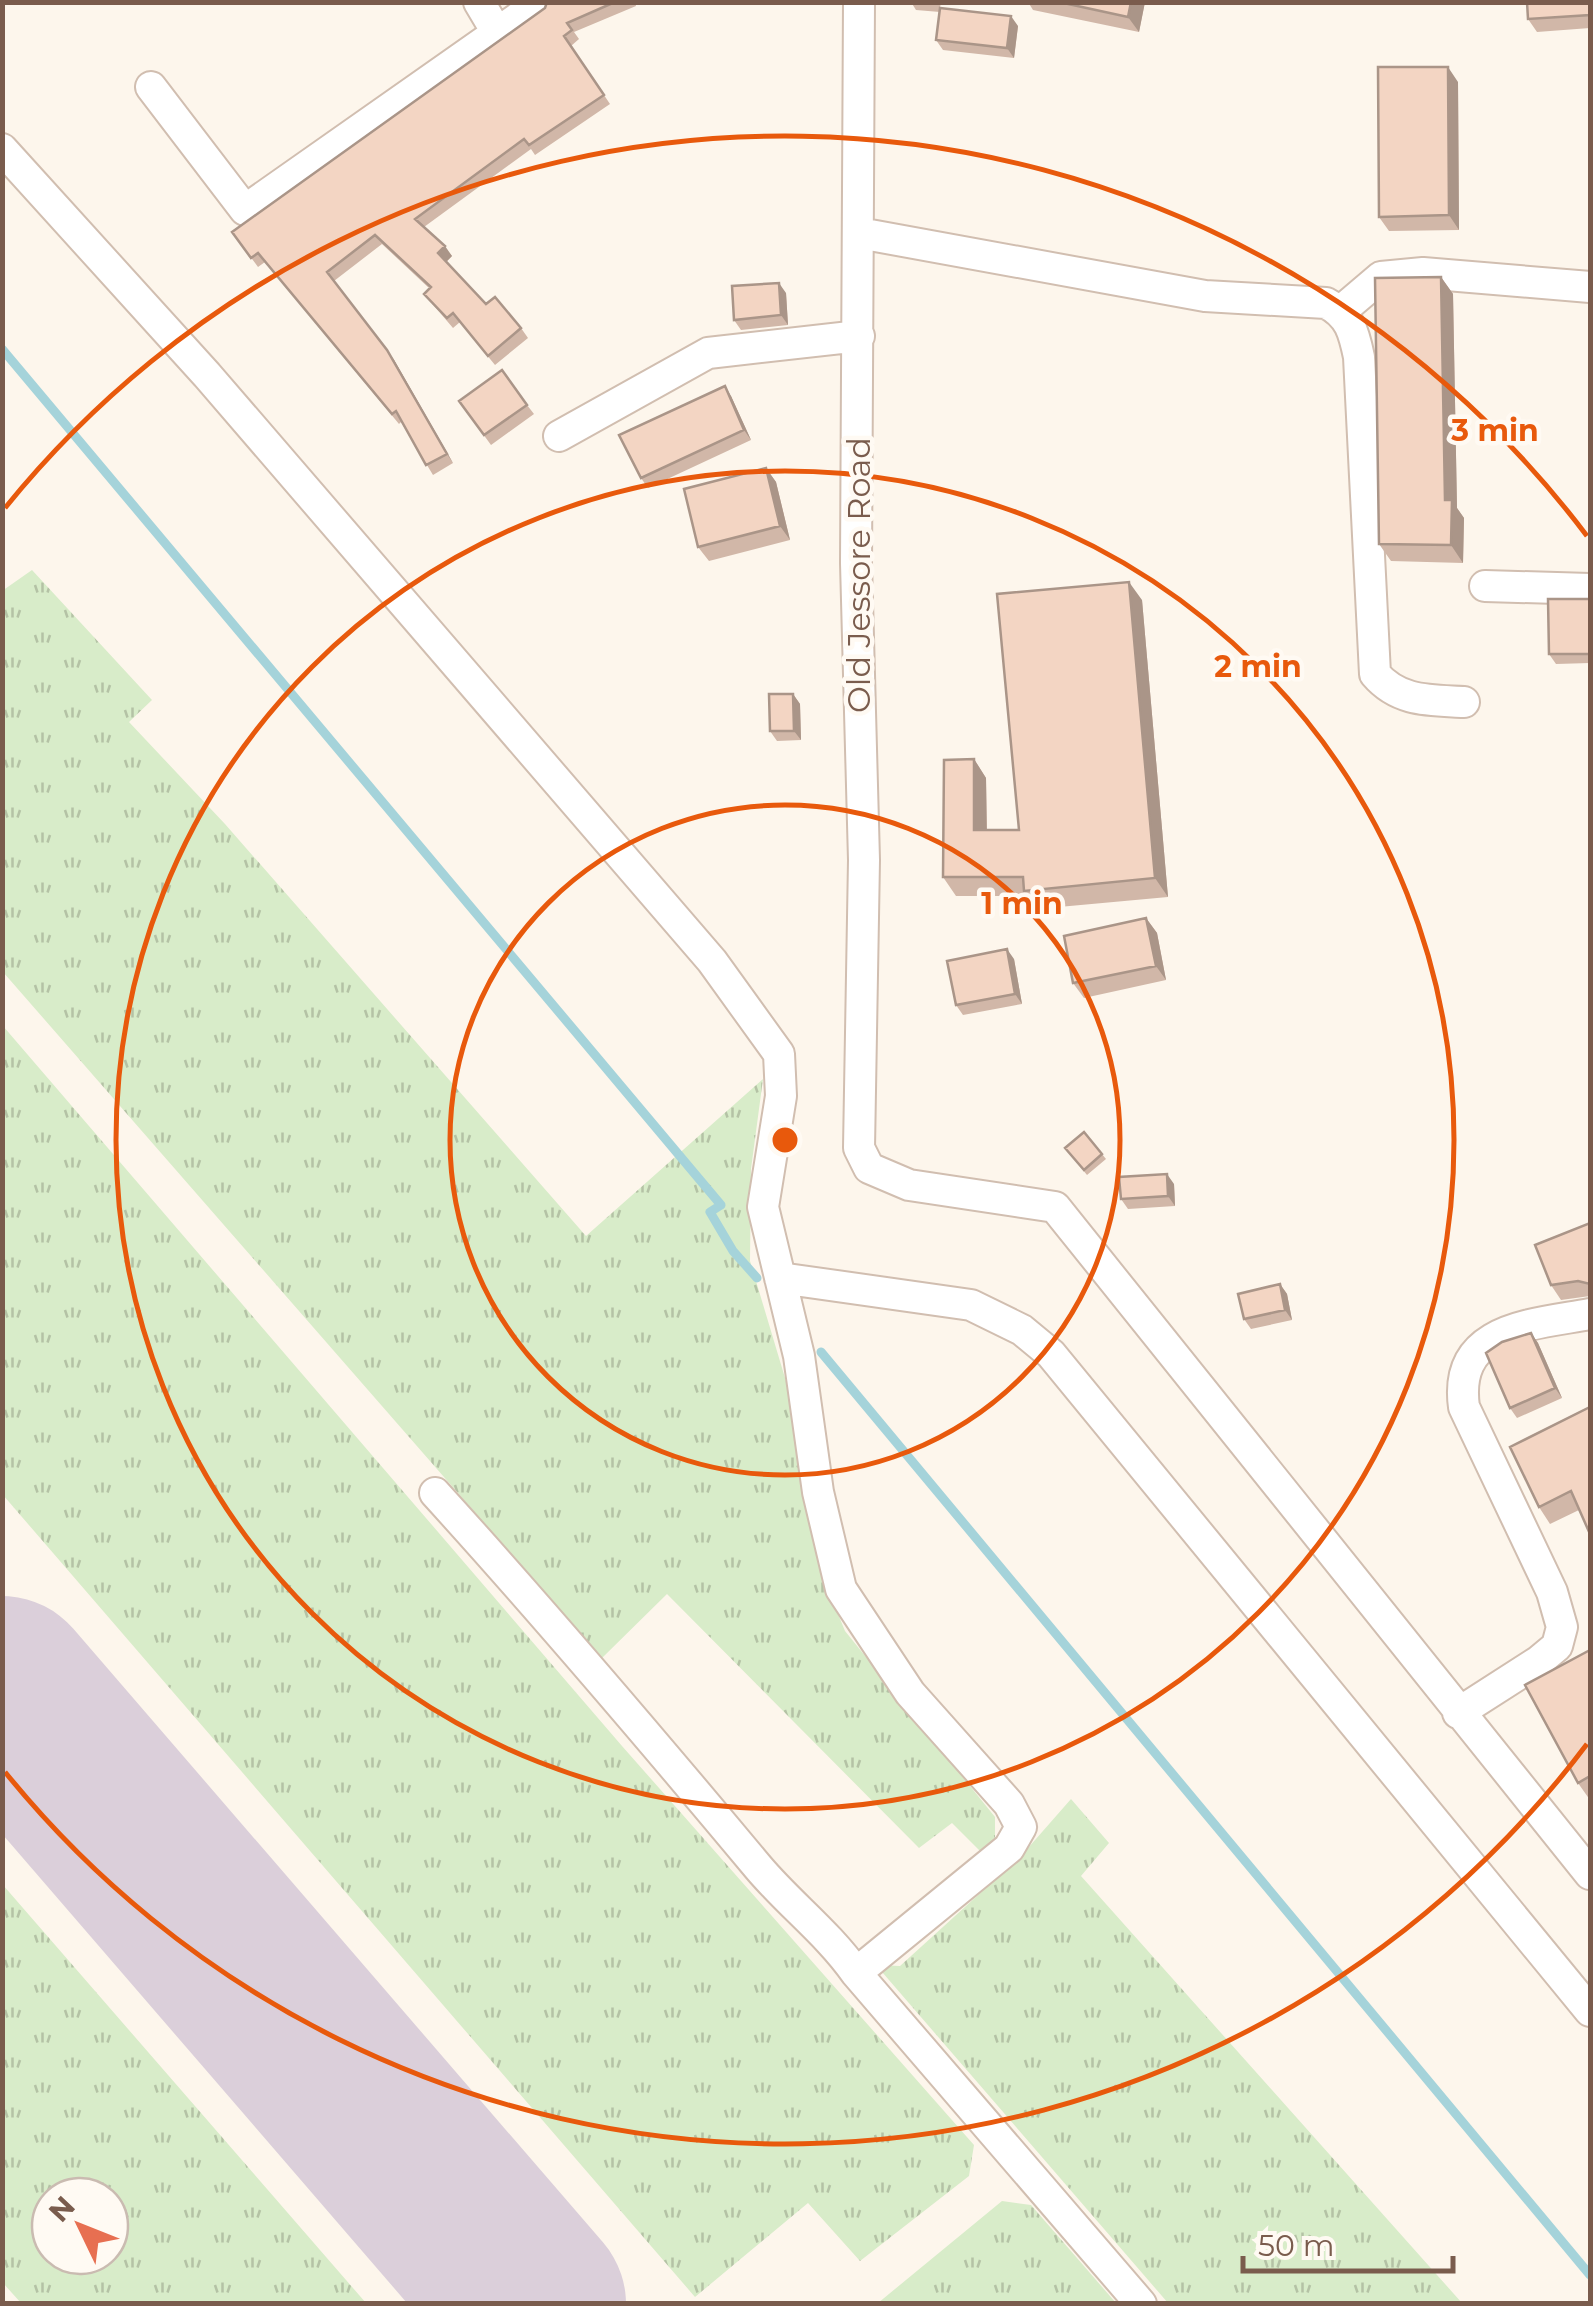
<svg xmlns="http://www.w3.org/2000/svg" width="1593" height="2306" viewBox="0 0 1593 2306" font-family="Montserrat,sans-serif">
  <defs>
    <pattern id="grass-tufts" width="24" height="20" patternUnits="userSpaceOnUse" patternTransform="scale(2.5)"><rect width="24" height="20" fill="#d8ecc9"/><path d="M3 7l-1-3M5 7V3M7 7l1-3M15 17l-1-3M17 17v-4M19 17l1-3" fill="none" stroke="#b4c2a5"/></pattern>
  </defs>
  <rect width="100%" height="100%" fill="#fdf6ec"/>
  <path fill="url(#grass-tufts)" fill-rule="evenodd" d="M32,570L152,700L129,722L225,824L586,1236L763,1079L751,1169L750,1261L788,1388L826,1585L845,1631L995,1817V1837L987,1858L952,1823L919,1848L667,1594L602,1658L3,972L2,591Z
    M3,1026L622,1746L974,2145L969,2176L860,2261L808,2203L695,2297L3,1495Z
    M1071,1799L1109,1843L1081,1876L1462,2303H1168L876,1965L900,1966L1021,1856Z
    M3,1885L366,2303H21L3,2283ZM110,2196V2256H50V2196Z
    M1002,2201L1031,2205L1116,2303H878Z"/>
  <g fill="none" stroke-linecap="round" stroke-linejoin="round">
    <path stroke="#a5d3da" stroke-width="9" d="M2,349L721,1205L710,1212L733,1251L757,1278
      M821,1352L1590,2275"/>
    <path stroke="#dbcfda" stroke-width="188" d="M2,1690L532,2304"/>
    <g stroke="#d1beb0" stroke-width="34">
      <path id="minor" d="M479,2L498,34
        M859,2L856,563L864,860L859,1148L869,1168L909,1185L1055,1207L1590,1874
        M151,87L245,210L541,2
        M2,149L207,375L712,961L779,1054L781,1096L763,1207L799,1356L818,1492L841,1589L910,1693L1009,1804L1021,1827L1009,1848L856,1973L1141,2304
        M859,233L1205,296L1326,303C1350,315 1354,333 1359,357L1375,674C1399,702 1429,700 1464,702
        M1341,311L1381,277L1423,273L1590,287
        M559,436L708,353L859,336
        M1485,586L1590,589
        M780,1278L971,1305L1022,1330L1051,1354L1590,2011
        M435,1493C546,1615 652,1740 758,1867C789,1904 828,1933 856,1973
        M1458,1713L1539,1661L1557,1646L1562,1627L1552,1592L1464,1407C1453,1327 1531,1325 1590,1314"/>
    </g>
    <use href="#minor" stroke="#fff" stroke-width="30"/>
  </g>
  <path fill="#d1b7a8" d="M547,2H635L636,6L574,32L579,39L571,46L610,104L535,155L531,149L424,227L452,256L446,262L486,304L521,328L528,338L495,365L460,322L453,328L424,294L430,289L382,244L334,281L394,360L453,463L433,475L401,422L399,424L265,262L258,267L232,232L545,8Z
    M911,2H941L940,8L1018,26L1014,58L943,50L936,40L940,12L916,10Z
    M1028,2H1145L1139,32L1033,10Z
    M1590,2V28L1537,32L1528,19Z
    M1458,82L1459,230L1389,231L1379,217Z
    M1441,277L1453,294L1457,508L1464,518L1463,563L1391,561L1379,544Z
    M786,293L788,325L741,330L734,320Z
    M731,396L751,440L648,488L641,478Z
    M459,401L527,405L534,414L491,445Z
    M766,468L776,482L790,540L709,561L698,547Z
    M1590,599V663L1556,664L1549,654Z
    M1142,600L1168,897L1037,909L1028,896H956L943,877L974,759L986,778L987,830H1019Z
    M793,694L800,704L801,740L777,741L770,731Z
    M1146,918L1157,933L1166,980L1084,998L1073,983Z
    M1014,959L1022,1004L963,1015L956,1005Z
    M1084,1132L1106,1159L1087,1175L1065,1148Z
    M1174,1184L1175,1206L1128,1209L1121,1199Z
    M1590,1223V1296L1561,1300L1551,1285Z
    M1280,1284L1287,1294L1292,1320L1251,1329L1244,1319Z
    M1531,1333L1538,1343L1562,1398L1517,1418L1510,1408Z
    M1590,1407L1579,1510L1550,1524L1539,1507Z
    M1590,1650V1800L1578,1783Z"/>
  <path fill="#aa9588" d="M1131,2H1145L1139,32L1128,17Z
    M1011,16L1018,26L1014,58L1007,48Z
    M1448,67L1458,82L1459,230L1449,215Z
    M445,246L452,256L445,263L438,253Z
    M1441,277L1453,294L1457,508L1464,518L1463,563L1451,545L1445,500Z
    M779,283L786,293L788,325L781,315Z
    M387,350L394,360L453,463L447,454Z
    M725,386L731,396L751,440L744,430Z
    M766,468L776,482L790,540L780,526Z
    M1129,582L1142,600L1168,897L1155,878Z
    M793,694L800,704L801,740L794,731Z
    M974,759L986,778L987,849L974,830Z
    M1146,918L1157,933L1166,980L1156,966Z
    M1007,949L1014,959L1022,1004L1015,994Z
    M1167,1174L1174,1184L1175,1206L1168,1196Z
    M1280,1284L1287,1294L1292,1320L1285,1310Z
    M1531,1333L1538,1343L1562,1398L1555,1388Z"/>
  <path fill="#f3d5c3" stroke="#aa9588" stroke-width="2.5" d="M547,2H615L567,23L572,30L564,36L604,95L529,145L524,139L415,219L445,246L438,253L486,304L495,297L521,328L488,356L453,313L447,318L424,294L431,287L375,235L327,272L387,350L447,454L426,465L396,411L392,414L258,253L251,258L232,232L545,8Z
    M1059,2H1131L1128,17Z
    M1527,2H1590V15L1528,19Z
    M940,8L1011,16L1007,48L936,40Z
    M1378,67H1448L1449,215L1379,217Z
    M1441,277L1445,500H1452L1451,545L1379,544L1375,278Z
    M779,283L781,315L734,320L732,286Z
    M502,370L527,405L484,435L459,401Z
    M725,386L744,430L641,478L619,435Z
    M766,468L780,526L698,547L684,489Z
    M1129,582L1155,878L1024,891L1023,877H943L944,760L974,759V830H1019L997,594Z
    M1548,599H1590V654H1549Z
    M769,694H793L794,731H770Z
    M1146,918L1156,966L1073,983L1064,936Z
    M1007,949L1015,994L956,1005L947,961Z
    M1084,1132L1102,1154L1084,1170L1065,1148Z
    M1167,1174L1168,1196L1121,1199L1119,1177Z
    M1590,1223V1284L1578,1281L1551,1285L1535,1245Z
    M1280,1284L1285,1310L1244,1319L1238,1294Z
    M1531,1333L1555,1388L1510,1408L1486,1353L1502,1342Z
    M1590,1407V1534L1571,1491L1539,1507L1510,1447Z
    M1590,1650V1776L1578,1783L1525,1685Z"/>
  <g fill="none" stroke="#e8590c" stroke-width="5">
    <circle cx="785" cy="1140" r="335"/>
    <circle cx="785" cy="1140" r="669"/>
    <path d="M1587 1744A1004 1004 0 0 1 5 1772M5 508A1004 1004 0 0 1 1587 536"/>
  </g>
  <g text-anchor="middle" stroke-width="9" stroke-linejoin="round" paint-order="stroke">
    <g font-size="32" fill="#7a5c4d" stroke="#fffaf3">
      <text transform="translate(859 575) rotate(-90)" y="11">Old Jessore Road</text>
    </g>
  </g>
  <circle cx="785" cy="1140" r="15" fill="#e8590c" stroke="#fffaf3" stroke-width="5"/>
  <g font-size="30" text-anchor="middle" font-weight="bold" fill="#e8590c" stroke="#fffaf3" stroke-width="9" stroke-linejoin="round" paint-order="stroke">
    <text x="1495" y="441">3 min</text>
    <text x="1258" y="677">2 min</text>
    <text x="1022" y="914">1 min</text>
  </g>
  <rect width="1593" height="2306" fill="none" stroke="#7a5c4d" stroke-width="10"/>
  <g transform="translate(80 2226) rotate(313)"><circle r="48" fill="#fffaf3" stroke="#cabbb1" stroke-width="2.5"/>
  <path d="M0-8L18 38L0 25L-18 38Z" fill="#e76f51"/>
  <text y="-15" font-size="28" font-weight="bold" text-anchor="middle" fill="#7a5c4d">N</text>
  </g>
  <path d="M1243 2256v15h210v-15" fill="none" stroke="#7a5c4d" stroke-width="5"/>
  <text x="1258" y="2256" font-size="30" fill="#7a5c4d" stroke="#fffaf3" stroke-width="8" paint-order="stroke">50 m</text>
</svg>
